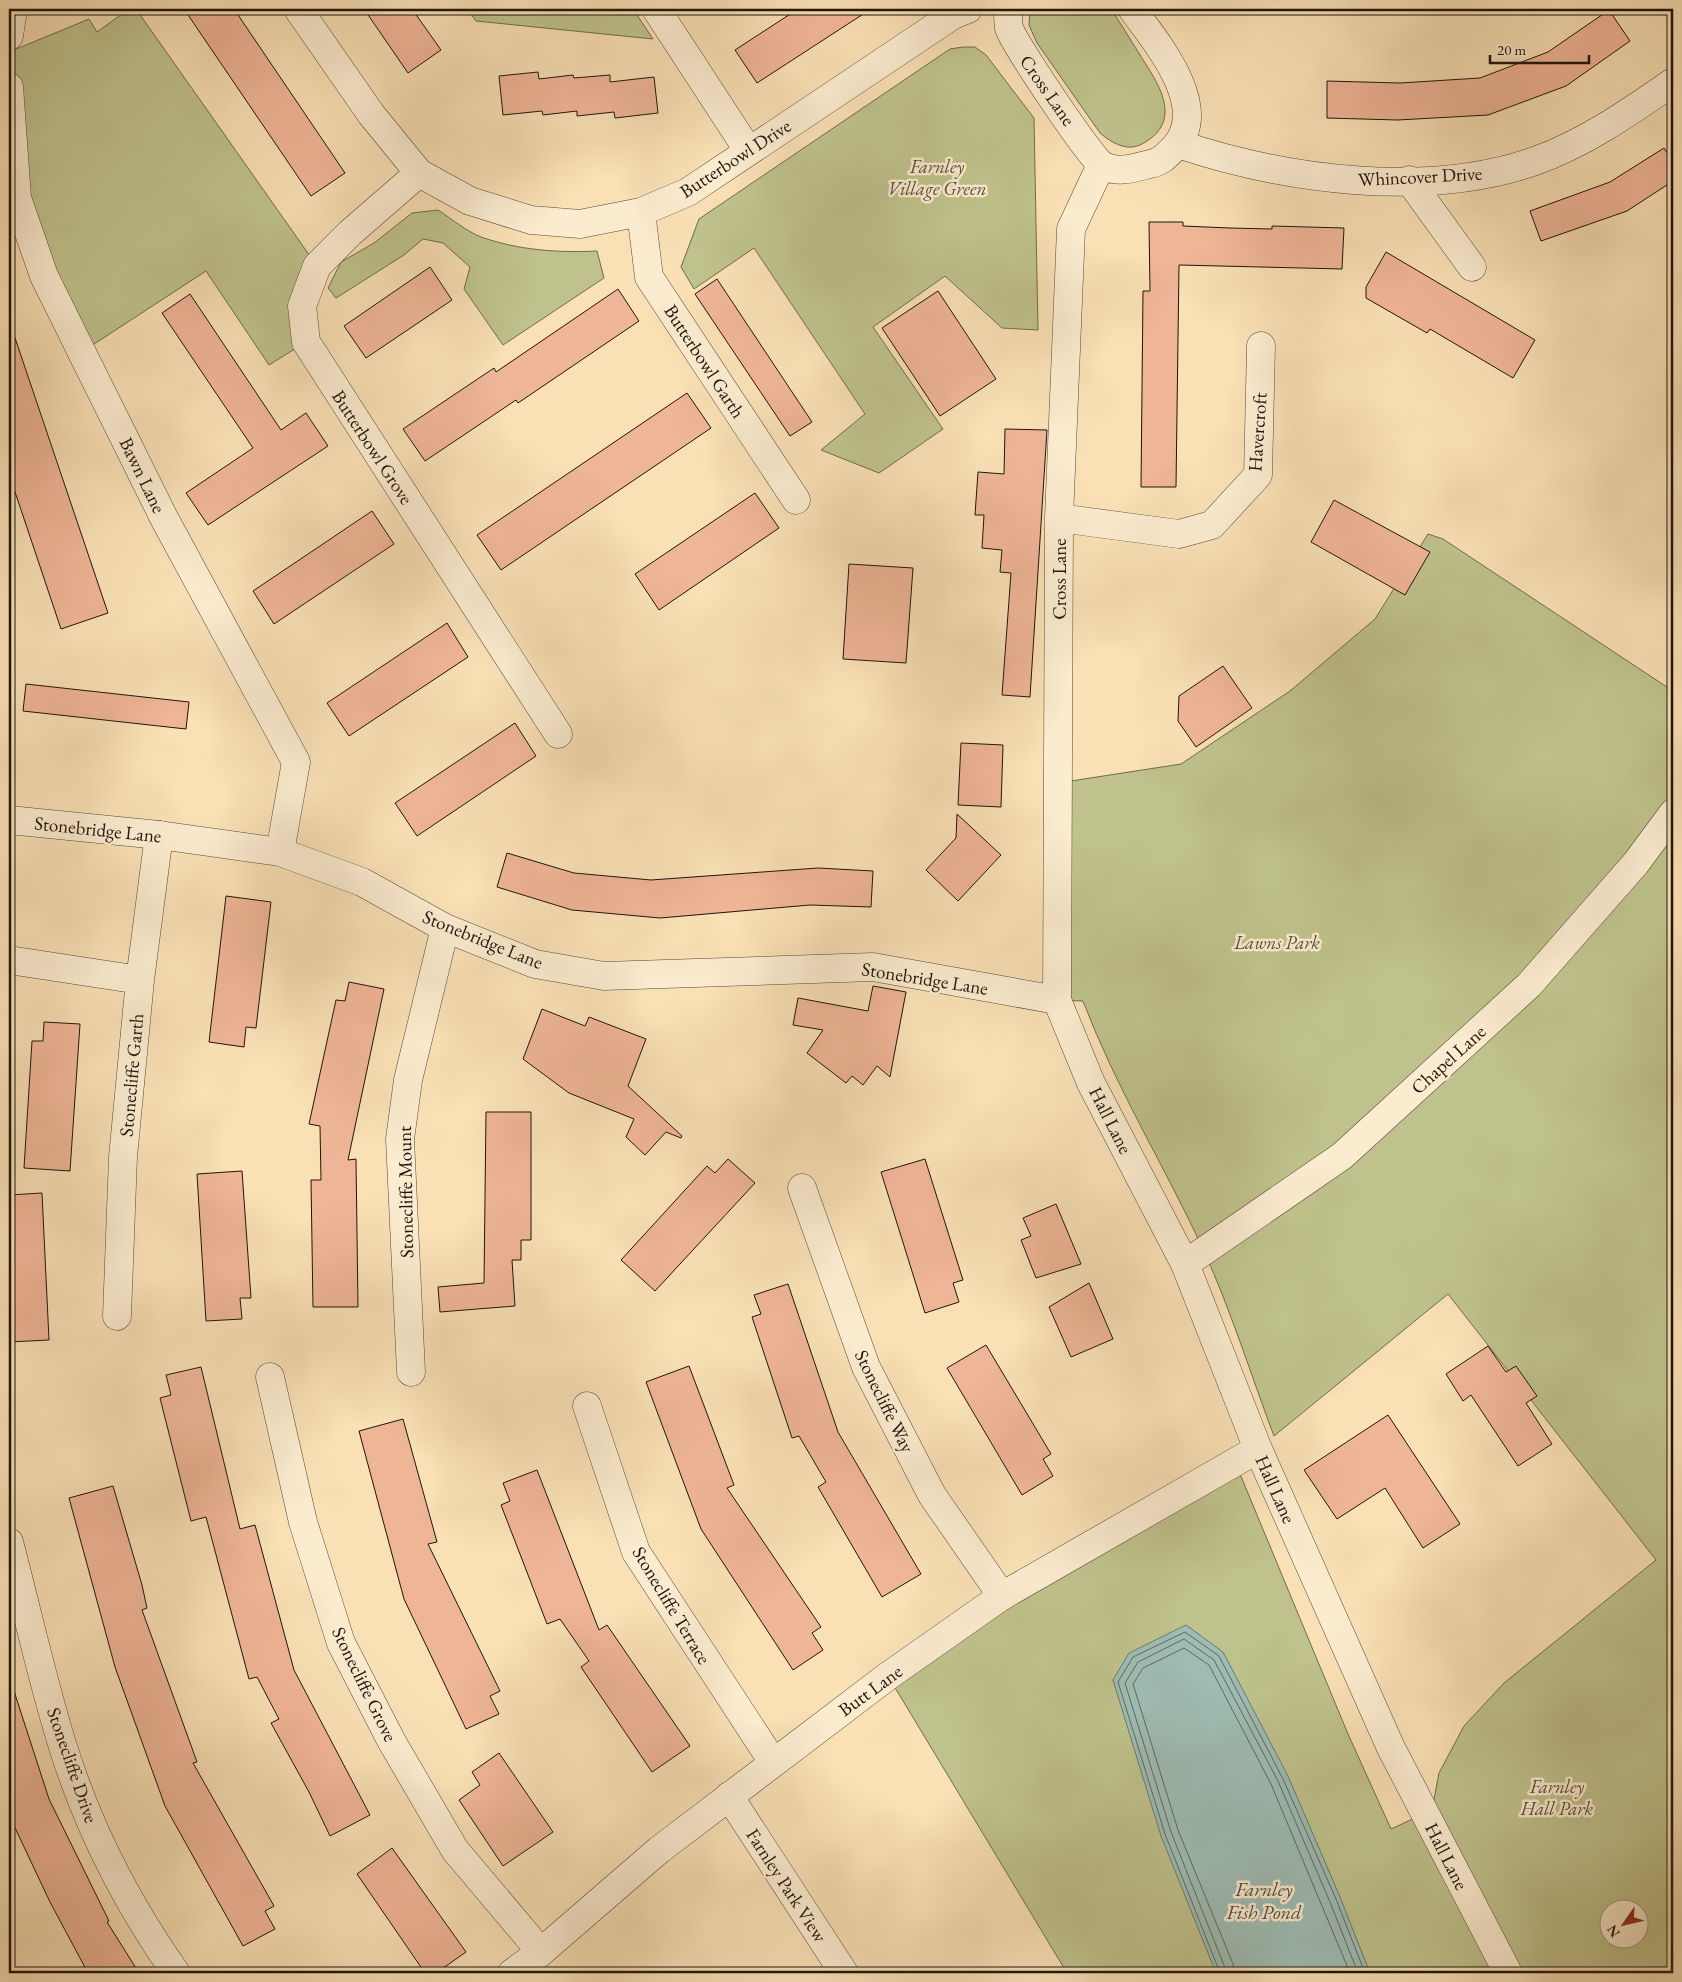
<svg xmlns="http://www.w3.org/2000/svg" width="1682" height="1982" viewBox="0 0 1682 1982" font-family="'EB Garamond',serif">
  <rect width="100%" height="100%" fill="#f9e0b5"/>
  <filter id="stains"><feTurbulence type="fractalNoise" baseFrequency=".004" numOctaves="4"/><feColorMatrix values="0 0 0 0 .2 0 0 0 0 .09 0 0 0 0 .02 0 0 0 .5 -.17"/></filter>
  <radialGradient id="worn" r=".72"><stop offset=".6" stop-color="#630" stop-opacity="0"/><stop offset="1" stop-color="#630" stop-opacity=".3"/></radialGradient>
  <path fill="#bfc28c" stroke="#6f6b4d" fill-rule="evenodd" d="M129,9H136L317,266L306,342L269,365L206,271L82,352L44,276L9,87V52L89,19L97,32Z
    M467,9H633L653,39L476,21Z
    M1030,9H1111C1121,24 1130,39 1140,55C1158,83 1185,121 1142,144C1127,152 1112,143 1100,133L1037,43L1029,25Z
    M963,47H975L986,55L1034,118L1038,330L1002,328L945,276L873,327L943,429L879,473L821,450L865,414L754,248L694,289L681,267L699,219L950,49Z
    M438,210C452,219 466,231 481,237C518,250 558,253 597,251L604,278L503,345L464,289L470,267L443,243L423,239L404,255L336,298L328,288L341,262L374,243L412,213Z
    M1428,534L1443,539L1673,691V1973H1067L888,1676L1235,1462L1348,1734L1391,1829L1432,1810L1439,1773L1464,1726L1504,1683L1656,1560L1448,1294L1274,1436C1251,1375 1231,1311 1204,1251C1165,1167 1116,1088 1083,1001L1057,1000L1058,783L1181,764L1290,691L1375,619ZM1610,1910H1640V1940H1610Z"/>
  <path fill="#9ebcb3" stroke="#6b7971" d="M1186,1625L1223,1652L1288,1776L1340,1897L1370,1973H1216L1161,1836L1113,1680L1129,1653Z"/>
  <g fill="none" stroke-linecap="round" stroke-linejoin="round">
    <path stroke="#5e6860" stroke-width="1" d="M1220,1973L1165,1834L1118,1682L1133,1657L1185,1632L1219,1656L1283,1779L1336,1899L1365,1973
      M1227,1973L1171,1832L1125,1683L1138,1662L1184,1639L1214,1660L1278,1781L1330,1902L1358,1973
      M1234,1973L1233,1964L1178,1830L1133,1684L1143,1668L1184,1648L1209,1665L1271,1784L1350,1973"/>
  </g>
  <path fill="#efb597" stroke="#1f140e" d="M184,9H234L345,173L311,196Z
    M364,9H412L441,50L408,73Z
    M798,9H871L757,83L735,50Z
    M1609,10L1630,41L1566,86L1488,115L1398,120L1327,118V81L1400,83L1480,78L1548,52Z
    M538,72L539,79L573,75L574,78L610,75V82L654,77L658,113L615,118L614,112L577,116V111L543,115L542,111L503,115L499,76Z
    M1664,148L1673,162V181L1627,211L1541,241L1530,211L1610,182Z
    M1149,222H1183V226L1230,228L1272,229V226L1344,228L1342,269L1179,265L1176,487H1141L1143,291H1150Z
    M1386,252L1535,340L1513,378L1430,329L1427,333L1366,298V287Z
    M430,267L452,300L366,358L344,326Z
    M717,279L812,422L790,436L695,294Z
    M618,289L639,321L518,403L516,400L425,461L403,429L494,368L496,372Z
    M938,291L996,379L940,416L882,328Z
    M190,294L281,430L306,413L328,446L208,525L186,493L253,448L162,313Z
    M13,332L108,613L61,629L9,474V333Z
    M687,393L711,428L501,570L477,535Z
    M1005,429L1047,430L1030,697L1002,695L1011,573L1000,572L1002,550L982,548L984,515H975L978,472L1004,474Z
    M755,493L779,528L659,610L635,574Z
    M1334,500L1430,552L1405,595L1311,542Z
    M372,511L394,544L274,624L253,591Z
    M849,564L913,568L906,663L843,659Z
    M447,623L468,657L349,736L327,703Z
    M1223,666L1252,708L1196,747L1178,721L1179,696Z
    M26,684L189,702L186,729L23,711Z
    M515,723L536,756L417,836L395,803Z
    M961,743L1003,745L1001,807L958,805Z
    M957,814L1001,855L958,901L926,870L956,838Z
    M507,853L574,873L651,880L818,868L873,871L871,907L810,905L660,918L572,910L497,887Z
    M226,896L271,902L256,1028L246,1027L244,1047L209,1042Z
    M349,982L384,989L348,1160L356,1159L358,1307H313L311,1180H321L320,1126L309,1124L336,1000L345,1001Z
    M873,986L906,992L890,1077L877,1066L863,1085L852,1076L846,1083L807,1053L823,1030L793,1025L798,998L868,1011Z
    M542,1009L585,1026L589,1017L646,1039L628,1086L682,1136L681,1138L666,1132L645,1155L626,1137L634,1119L569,1093L523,1059Z
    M44,1022L80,1024L70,1171L24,1168L32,1041H43Z
    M486,1112H531V1240H521V1260H512L515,1306L440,1312L438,1287L484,1283Z
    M728,1159L755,1183L655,1291L621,1260L707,1166L715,1173Z
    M925,1159L963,1280L953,1283L959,1302L925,1313L881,1172Z
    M242,1171L251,1298H240L242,1319L206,1321L197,1174Z
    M42,1193L49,1340L9,1342V1195Z
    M1056,1204L1081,1264L1036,1278L1021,1240L1031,1236L1023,1218Z
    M1089,1283L1113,1339L1071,1357L1049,1307Z
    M788,1284L838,1432L921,1574L882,1597L818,1487L826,1482L799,1436L792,1438L752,1317L761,1314L754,1295Z
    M986,1345L1051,1454L1043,1459L1053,1476L1022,1495L947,1368Z
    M1488,1346L1506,1372L1516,1366L1537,1396L1526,1403L1552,1444L1518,1466L1471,1395L1463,1401L1446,1374Z
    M689,1366L734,1485L727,1488L821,1627L812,1633L823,1650L793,1670L701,1529L646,1382Z
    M201,1367L240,1529L255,1525L294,1670L370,1815L330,1836L309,1792L271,1723L279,1719L257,1677L249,1679L206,1517L191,1521L160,1398L171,1395L166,1375Z
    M1388,1415L1460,1524L1423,1548L1385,1488L1337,1519L1304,1470Z
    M403,1419L437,1542L428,1544L500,1691L490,1696L499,1714L466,1729L404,1599L359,1431Z
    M537,1470L599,1630L607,1625L690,1746L652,1772L581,1667L589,1661L560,1619L547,1624L501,1505L510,1501L503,1483Z
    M113,1486L142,1585L147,1608L142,1610L197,1762L193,1763L274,1906L265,1911L275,1929L243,1946L165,1806L115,1667L69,1498Z
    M14,1691L49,1799L109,1921L107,1922L139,1973H88L50,1902L9,1815V1692Z
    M499,1753L553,1832L503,1866L459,1800L480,1785L472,1772Z
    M392,1848L466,1952L436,1973H425L357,1874Z"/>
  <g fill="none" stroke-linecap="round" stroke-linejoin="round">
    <g stroke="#564738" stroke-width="29">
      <path id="minor" d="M298,9L371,114L419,173L470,201L531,220L580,224L641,212L688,192L953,15L968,9
        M656,9L748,150
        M1008,9C1008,15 1008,22 1009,28C1013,42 1092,160 1102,165C1117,174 1134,168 1150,164C1161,162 1166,156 1174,148C1212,108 1157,43 1132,9
        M9,36L13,9
        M9,87L17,198L44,276L164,518L296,762L280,852
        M1178,144C1286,180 1426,199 1535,161C1584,144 1631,111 1673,82
        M419,173L350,233L317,266L302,306L306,342L558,734
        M1409,180L1472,267
        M641,212L649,277L796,500
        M1059,518L1179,534L1212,525L1258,475L1261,346
        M9,960L140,980
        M1057,1000L1059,518L1071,229L1101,165
        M802,1188L866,1367L932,1495L1002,1596
        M117,1316L123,1157L140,980L159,835
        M411,1372L400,1139L408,1080L445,928
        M270,1377L303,1522L341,1643L392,1742L455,1850L541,1952
        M587,1406L636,1552L773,1762
        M9,1542C27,1610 42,1680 63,1747C88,1827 128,1905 176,1973
        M729,1796L844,1973"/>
    </g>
    <g stroke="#564738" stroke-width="29">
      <path id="tertiary" d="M9,820L159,835L280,852L362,882L445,928L535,964L604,976L873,967L1057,1000L1091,1083L1185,1264L1258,1449L1391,1748L1508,1973
        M1185,1264L1342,1156L1529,985L1636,863L1673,813
        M512,1973L541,1952L659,1850L888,1676L1002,1596L1258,1449"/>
    </g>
    <use href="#minor" stroke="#fbebcf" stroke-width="28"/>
    <use href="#tertiary" stroke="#fbebcf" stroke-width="28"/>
  </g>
  <g text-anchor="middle" stroke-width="5" stroke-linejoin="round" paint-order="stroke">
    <g font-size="19" fill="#1f140e" stroke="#fbebcf">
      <text transform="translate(1048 90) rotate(55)" y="7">Cross Lane</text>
      <text transform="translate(735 158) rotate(-33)" y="7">Butterbowl Drive</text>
      <text transform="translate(1420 176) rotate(-3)" y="7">Whincover Drive</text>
      <text transform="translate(705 361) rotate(57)" y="7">Butterbowl Garth</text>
      <text transform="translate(1257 432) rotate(-86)" y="7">Havercroft</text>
      <text transform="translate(373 447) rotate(57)" y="7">Butterbowl Grove</text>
      <text transform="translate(143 475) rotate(64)" y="7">Bawn Lane</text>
      <text transform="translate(1059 579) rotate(-90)" y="7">Cross Lane</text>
      <text transform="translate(98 829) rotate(6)" y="7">Stonebridge Lane</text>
      <text transform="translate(483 939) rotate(22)" y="7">Stonebridge Lane</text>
      <text transform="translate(925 978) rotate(9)" y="7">Stonebridge Lane</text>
      <text transform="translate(1448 1059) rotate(-42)" y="7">Chapel Lane</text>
      <text transform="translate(131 1075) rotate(-85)" y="7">Stonecliffe Garth</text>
      <text transform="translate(1111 1120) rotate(63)" y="7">Hall Lane</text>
      <text transform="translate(405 1192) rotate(-91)" y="7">Stonecliffe Mount</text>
      <text transform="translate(885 1401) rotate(64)" y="7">Stonecliffe Way</text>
      <text transform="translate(1276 1489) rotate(66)" y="7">Hall Lane</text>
      <text transform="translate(672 1605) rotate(59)" y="7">Stonecliffe Terrace</text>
      <text transform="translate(365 1684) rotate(64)" y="7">Stonecliffe Grove</text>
      <text transform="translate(870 1690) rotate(-36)" y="7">Butt Lane</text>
      <text transform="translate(73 1765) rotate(71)" y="7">Stonecliffe Drive</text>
      <text transform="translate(1447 1856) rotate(63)" y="7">Hall Lane</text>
      <text transform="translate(787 1885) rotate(57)" y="7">Farnley Park View</text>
    </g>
    <g font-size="19" font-style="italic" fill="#57513a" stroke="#fbebcf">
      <text x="937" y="173">Farnley<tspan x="937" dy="22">Village Green</tspan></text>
      <text x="1277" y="949">Lawns Park</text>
      <text x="1557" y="1793">Farnley<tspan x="1557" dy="22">Hall Park</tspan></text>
    </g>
    <g font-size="20" font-style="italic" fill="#4b4f48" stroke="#fbebcf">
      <text x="1264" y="1896">Farnley<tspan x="1264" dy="23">Fish Pond</tspan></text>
    </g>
  </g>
  <rect width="1682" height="1982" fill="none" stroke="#f9e0b5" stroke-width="30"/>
  <rect x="10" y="10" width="1662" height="1962" fill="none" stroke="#1f140e" stroke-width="2.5"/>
  <rect x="15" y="15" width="1652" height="1952" fill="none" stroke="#1f140e"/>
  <g transform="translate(1624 1924) rotate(236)"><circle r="24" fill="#fbebcf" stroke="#a39582"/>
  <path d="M0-4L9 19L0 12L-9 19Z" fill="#8f2418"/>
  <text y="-8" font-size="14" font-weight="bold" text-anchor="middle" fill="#1f140e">N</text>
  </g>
  <path d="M1490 55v8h99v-8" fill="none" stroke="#1f140e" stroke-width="2.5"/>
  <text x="1497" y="55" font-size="15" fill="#1f140e" stroke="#fbebcf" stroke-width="4" paint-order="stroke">20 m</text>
  <rect width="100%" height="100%" filter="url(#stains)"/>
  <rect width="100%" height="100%" fill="url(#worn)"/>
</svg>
